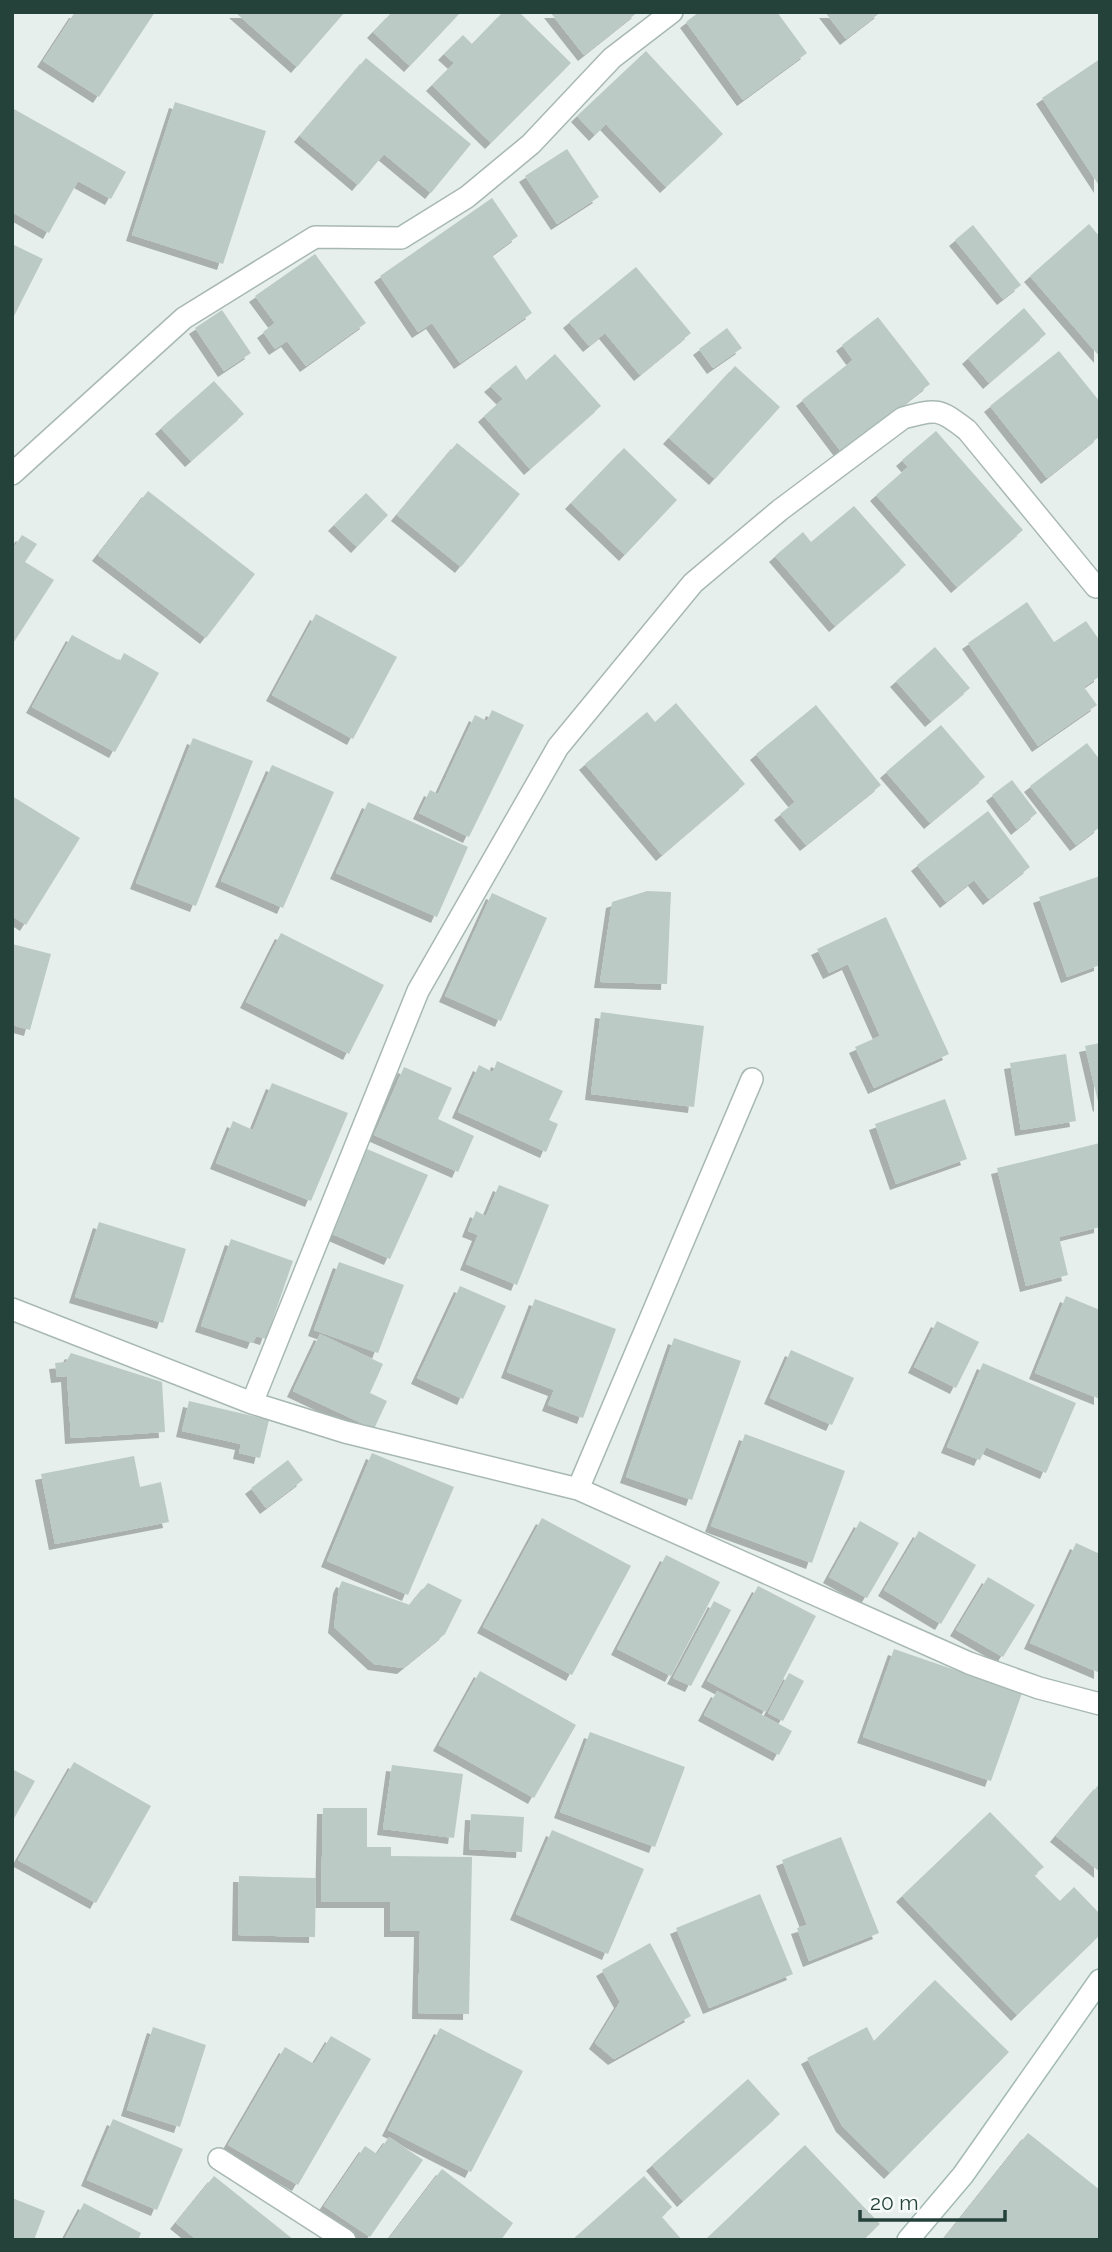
<svg xmlns="http://www.w3.org/2000/svg" width="1112" height="2252" viewBox="0 0 1112 2252" font-family="Raleway,sans-serif">
  <defs>
    <filter id="shadow"><feDropShadow dx="-6" dy="6" stdDeviation="0" flood-color="#0004"/></filter>
  </defs>
  <rect width="100%" height="100%" fill="#e6efeb"/>
  <path fill="#bbcac4" filter="url(#shadow)" d="M75,12H155L99,97L43,61Z
    M235,12H345L297,67Z
    M392,12H461L410,66L373,32Z
    M503,12H519L571,63L491,143L432,85L454,63L444,54L463,35L472,44Z
    M550,12H638L584,55Z
    M699,12H777L807,53L743,100L686,22Z
    M825,12H881L846,39Z
    M646,51L723,134L666,187L606,124L595,135L577,116Z
    M366,58L471,144L431,193L384,154L358,185L300,136Z
    M1100,59V187L1042,98Z
    M175,102L266,131L223,264L132,235Z
    M12,108L126,172L111,199L78,181L49,233L12,212Z
    M567,149L599,197L557,224L525,176Z
    M492,198L518,236L492,255L532,313L460,363L432,323L418,332L380,276Z
    M1089,224L1100,237V357L1030,276Z
    M973,225L1021,285L1003,299L955,240Z
    M12,244L43,259L12,320Z
    M315,254L366,323L306,366L287,341L275,349L263,332L275,323L255,296Z
    M636,267L691,333L640,375L605,333L589,346L569,322Z
    M1024,308L1046,334L989,383L968,358Z
    M222,310L251,353L224,371L195,328Z
    M878,317L930,384L842,453L802,400L853,360L842,345Z
    M727,328L742,348L713,368L699,349Z
    M1059,351L1100,402V436L1047,478L990,406Z
    M555,354L601,406L530,469L484,416L503,399L490,386L516,365L526,380Z
    M735,366L780,407L715,479L669,438Z
    M214,381L244,414L191,461L161,428Z
    M936,431L1023,530L957,587L876,495L908,467L902,460Z
    M457,443L520,494L461,567L397,515Z
    M624,448L677,500L625,555L571,503Z
    M148,491L255,574L206,638L98,555Z
    M366,493L388,515L357,547L334,525Z
    M854,506L906,565L835,626L775,556L803,532L811,542Z
    M22,535L37,544L25,562L54,580L12,645V550Z
    M1027,602L1054,642L1086,621L1100,641V676L1084,687L1097,705L1038,746L968,643Z
    M316,614L397,657L353,739L272,695Z
    M72,635L120,661L124,653L159,673L115,752L32,707Z
    M935,647L970,688L931,721L896,681Z
    M676,703L745,784L662,855L585,764L647,712L655,722Z
    M816,705L881,785L806,845L780,814L795,802L756,754Z
    M492,710L524,725L469,837L419,813L430,790L438,794L475,715L487,721Z
    M941,725L985,777L930,823L886,772Z
    M193,738L253,761L196,906L136,883Z
    M1087,743L1100,760V827L1076,845L1030,786Z
    M272,765L334,792L283,908L221,881Z
    M1012,780L1037,813L1017,829L992,795Z
    M12,796L80,838L26,925L12,916Z
    M368,802L468,847L437,917L336,873Z
    M988,811L1030,867L989,899L974,880L946,902L917,865Z
    M1100,876V965L1067,977L1039,897Z
    M647,891L671,892L667,984L600,982L612,902Z
    M492,893L547,918L501,1021L445,996Z
    M886,917L949,1054L874,1088L855,1047L880,1036L848,964L829,973L817,949Z
    M281,933L384,985L349,1054L246,1002Z
    M12,944L51,954L30,1030L12,1025Z
    M601,1012L704,1026L694,1107L591,1094Z
    M1100,1043V1105L1099,1106L1085,1046Z
    M1066,1054L1076,1121L1021,1130L1010,1063Z
    M497,1061L563,1091L549,1120L558,1124L546,1152L458,1112L479,1065L493,1072Z
    M404,1067L452,1088L438,1119L474,1136L458,1172L374,1135Z
    M272,1083L348,1113L311,1201L216,1163L233,1121L253,1130Z
    M945,1099L967,1159L896,1184L875,1124Z
    M1100,1143V1227L1059,1237L1068,1275L1026,1286L997,1168Z
    M367,1149L428,1175L390,1259L330,1233Z
    M499,1185L549,1205L517,1285L466,1264L478,1235L468,1231L476,1211L486,1216Z
    M99,1222L186,1249L163,1323L75,1297Z
    M231,1239L293,1261L266,1339L256,1336L253,1343L201,1326Z
    M339,1262L404,1285L378,1353L314,1330Z
    M460,1286L506,1306L463,1399L417,1378Z
    M1066,1296L1100,1310V1399L1035,1373Z
    M535,1299L616,1329L583,1418L548,1405L554,1390L507,1372Z
    M937,1321L979,1342L956,1388L914,1367Z
    M320,1334L383,1364L370,1393L387,1401L374,1429L293,1391Z
    M674,1338L741,1361L692,1500L626,1477Z
    M791,1350L854,1378L832,1425L770,1398Z
    M71,1353L162,1382L165,1432L71,1438L67,1376L57,1377L55,1363L66,1362Z
    M983,1363L1076,1403L1046,1473L986,1447L980,1460L947,1447Z
    M189,1401L269,1420L260,1458L239,1453L241,1444L182,1431Z
    M745,1434L845,1471L812,1563L711,1526Z
    M372,1453L454,1487L408,1595L327,1561Z
    M134,1456L140,1487L161,1482L169,1522L55,1544L41,1474Z
    M288,1460L303,1480L266,1508L251,1488Z
    M542,1518L631,1566L572,1675L483,1627Z
    M860,1521L899,1543L867,1598L829,1577Z
    M919,1531L976,1565L941,1624L884,1590Z
    M1076,1543L1100,1554V1673L1030,1643Z
    M666,1555L720,1582L671,1676L617,1649Z
    M988,1577L1035,1605L1003,1657L956,1630Z
    M342,1581L410,1605L428,1583L462,1600L445,1634L403,1668L374,1664L334,1627L339,1588Z
    M758,1586L816,1616L766,1712L707,1681Z
    M714,1601L731,1610L691,1686L673,1678Z
    M894,1649L1022,1693L991,1781L863,1737Z
    M480,1671L576,1725L534,1798L439,1745Z
    M789,1673L804,1681L783,1721L768,1713Z
    M717,1691L792,1731L779,1755L704,1715Z
    M590,1732L685,1767L655,1847L560,1812Z
    M74,1762L151,1806L96,1903L18,1860Z
    M392,1765L463,1774L454,1838L383,1829Z
    M12,1769L35,1781L12,1822Z
    M1100,1783V1872L1056,1836Z
    M323,1808H367V1847H391V1856L472,1857L469,2014L418,2013L420,1931H390V1902H321Z
    M990,1812L1044,1867L1034,1875L1060,1901L1074,1887L1100,1914V1935L1017,2015L902,1896Z
    M471,1814L524,1817L522,1852L469,1849Z
    M552,1830L644,1869L608,1954L516,1914Z
    M841,1837L879,1933L809,1961L797,1928L807,1925L782,1860Z
    M239,1876L316,1878L315,1937L238,1935Z
    M760,1894L793,1974L709,2008L676,1928Z
    M650,1943L691,2016L614,2059L595,2043L620,2002L602,1970Z
    M935,1980L1009,2052L890,2173L842,2126L807,2058L867,2027L874,2041Z
    M153,2027L206,2045L180,2127L127,2110Z
    M440,2028L523,2071L471,2172L388,2130Z
    M331,2036L371,2059L298,2185L228,2145L285,2047L314,2064Z
    M748,2079L780,2114L683,2201L652,2165Z
    M113,2119L183,2149L157,2210L87,2180Z
    M1028,2133L1100,2190V2240H943Z
    M389,2137L423,2160L370,2237L324,2206L365,2146L377,2154Z
    M805,2145L880,2224L863,2240H705Z
    M442,2169L513,2223L501,2240H388Z
    M214,2176L294,2240H197L176,2223Z
    M644,2176L672,2207L662,2217L682,2240H572Z
    M12,2198L45,2211L34,2240H12Z
    M84,2203L141,2233L138,2240H64Z"/>
  <g fill="none" stroke-linecap="round" stroke-linejoin="round">
    <g stroke="#a8b8b2" stroke-width="24">
      <path id="street" d="M12,474L184,318L315,237L401,238L467,197L531,144L612,58L672,12
        M12,1309L252,1403L345,1432L578,1489L969,1663L1039,1688L1100,1704
        M252,1403L418,991L558,747L693,583L780,510L903,418C938,408 939,409 967,430L1096,587
        M578,1489L752,1079
        M219,2159L345,2240"/>
    </g>
    <g stroke="#a4bbb3" stroke-width="24">
      <path id="secondary" d="M908,2240L963,2175L1100,1980"/>
    </g>
    <use href="#street" stroke="#fff" stroke-width="21"/>
    <use href="#secondary" stroke="#fff" stroke-width="21"/>
  </g>
  <rect width="1112" height="2252" fill="none" stroke="#24423a" stroke-width="28"/>
  <path d="M860 2210v10h145v-10" fill="none" stroke="#24423a" stroke-width="3.5"/>
  <text x="870" y="2210" font-size="21" fill="#24423a" stroke="#f7fbf9" stroke-width="5" paint-order="stroke">20 m</text>
</svg>
